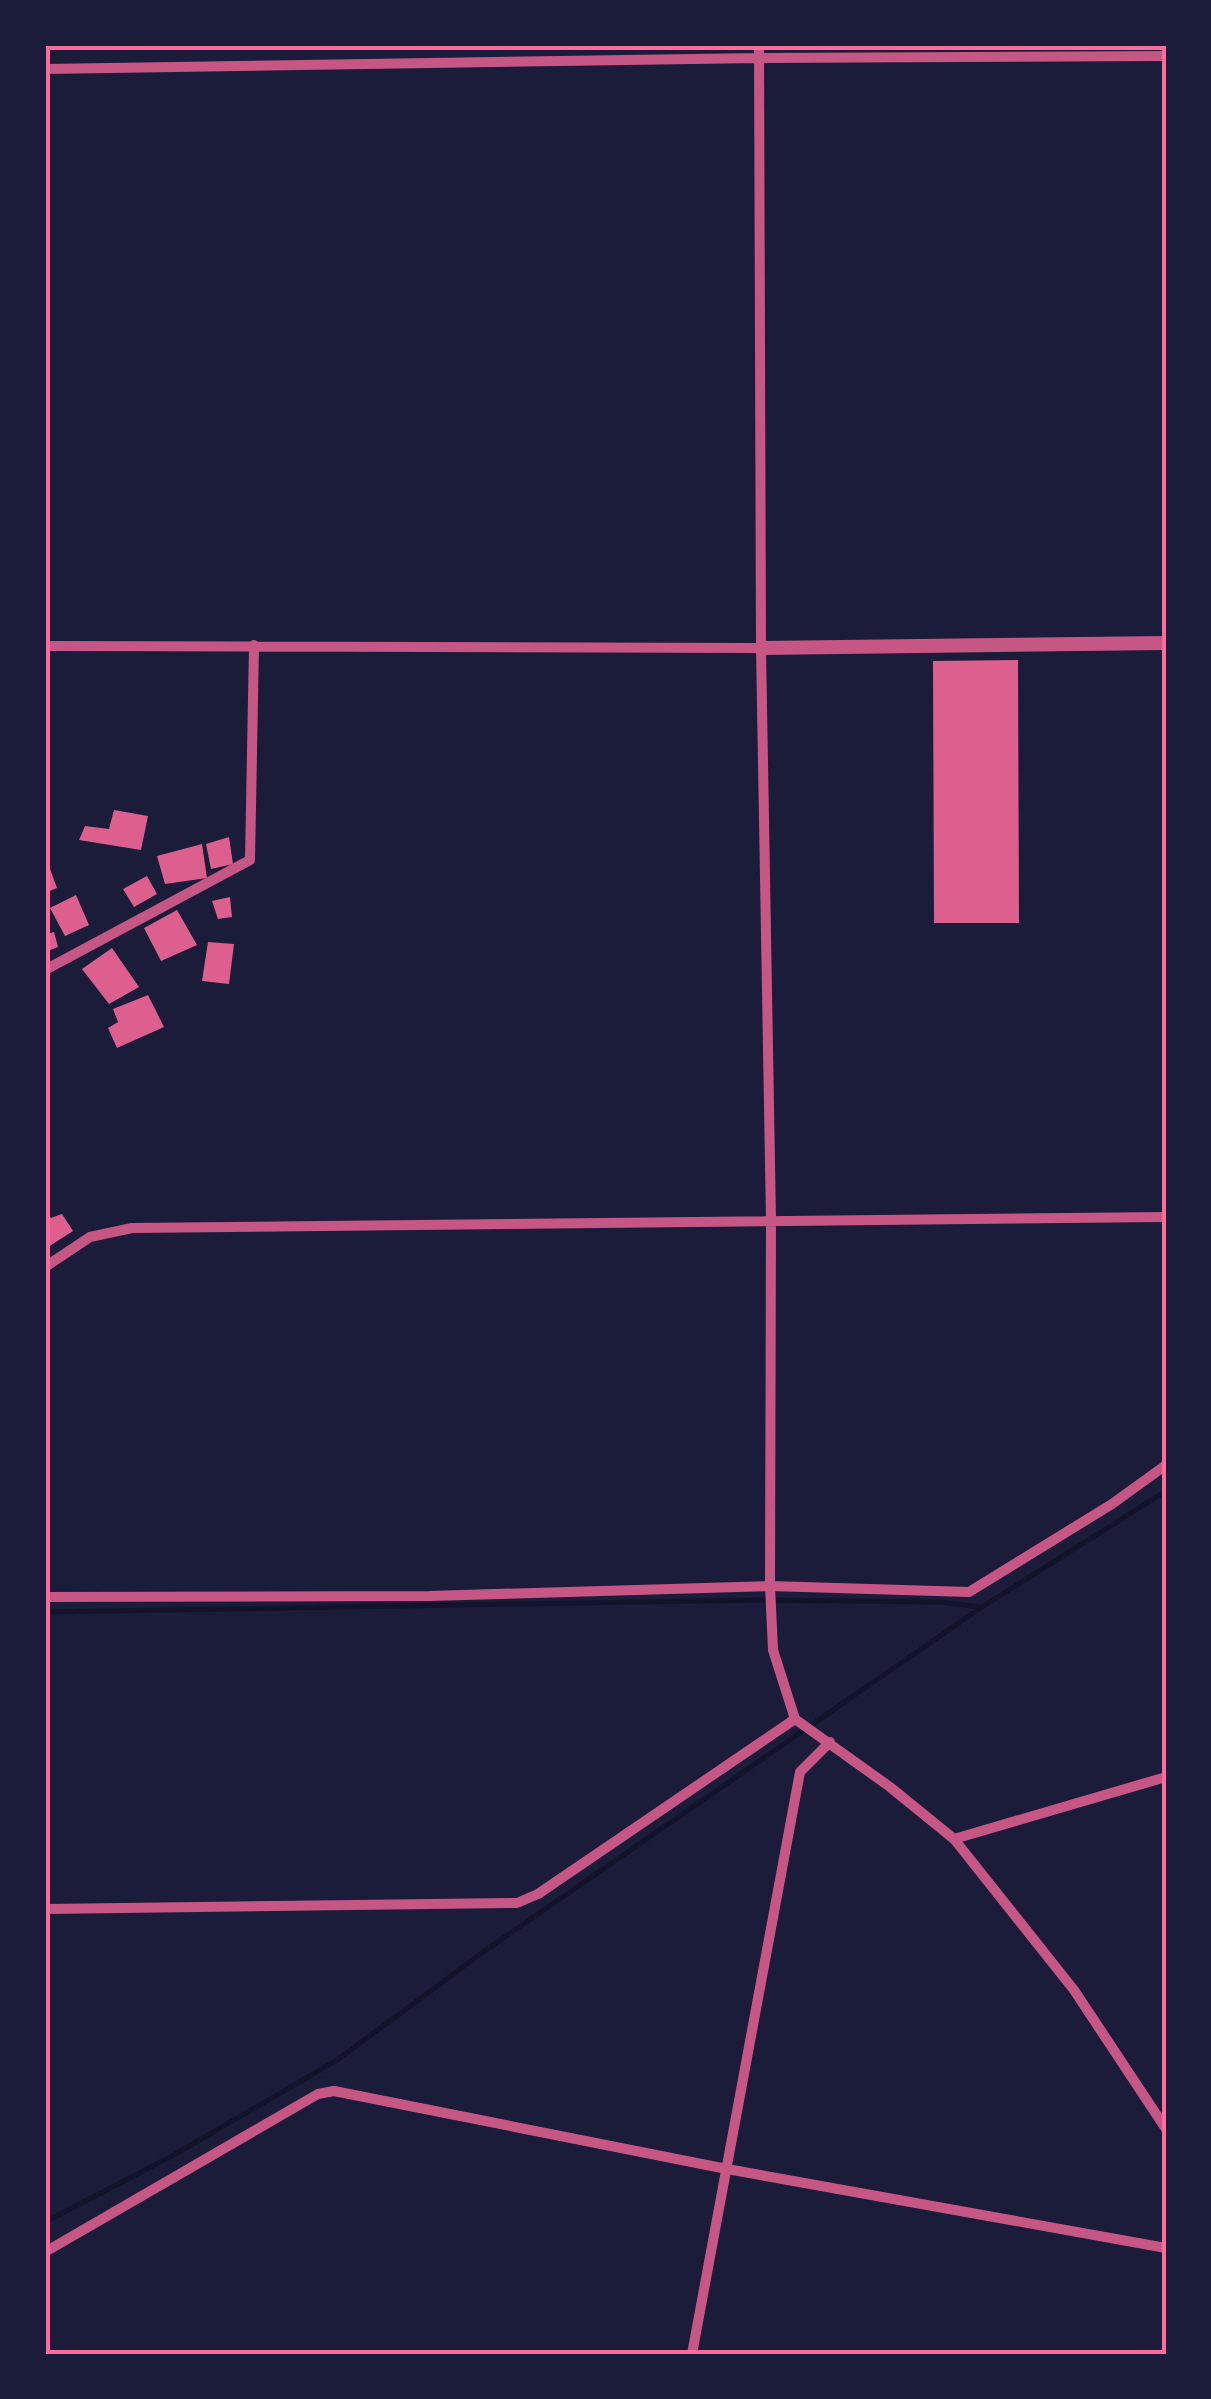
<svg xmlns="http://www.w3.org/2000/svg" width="1211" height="2399" viewBox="0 0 1211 2399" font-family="'Asap Condensed',sans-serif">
  <rect width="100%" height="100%" fill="#1b1b3a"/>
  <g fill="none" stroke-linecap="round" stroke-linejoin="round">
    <path stroke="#12122b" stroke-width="5" d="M45,1612L753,1600L942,1602L979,1607
      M45,2222L172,2156L337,2060L486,1950L982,1607L1166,1491"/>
  </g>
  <path fill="#dd5f8e" d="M1018,660L1019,923H934L933,661Z
    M114,810L148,816L141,850L79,840L85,826L109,829Z
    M229,837L233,864L211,869L206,844Z
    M202,844L207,878L165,884L157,856Z
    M45,855L57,888L45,893Z
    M147,876L157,894L134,907L123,889Z
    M76,895L89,925L65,936L50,908Z
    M230,897L232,917L218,919L212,901Z
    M177,910L197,945L161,961L144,928Z
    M54,932L58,947L45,952V935Z
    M208,942L234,944L229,984L202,981Z
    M112,948L139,987L109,1004L82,969Z
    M148,995L164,1027L117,1048L108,1028L118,1022L113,1009Z
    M45,1210L51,1218L62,1214L73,1231L45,1249Z"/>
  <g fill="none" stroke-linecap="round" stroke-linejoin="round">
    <path stroke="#c65784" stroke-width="10" d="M759,45L761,648L771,1220L770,1586L773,1650L795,1719L890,1787L954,1839L1074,1990L1166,2129
      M45,69L759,58L1166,56
      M45,646L761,648
      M45,970L250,860L254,645
      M45,1267L90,1237L132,1228L1166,1217
      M45,1597L429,1596L770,1586L969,1592L1112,1504L1166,1465
      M954,1839L1166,1777
      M45,1909L517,1903L538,1894L795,1719
      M45,2252L318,2094L334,2091L727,2169L1166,2248
      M692,2354L800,1772L830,1742"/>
    <path stroke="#c65784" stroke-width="14" d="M761,648L1166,643"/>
  </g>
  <rect width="1211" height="2399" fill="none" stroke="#1b1b3a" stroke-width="95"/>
  <rect x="48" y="48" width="1116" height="2304" fill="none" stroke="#ff6b9d" stroke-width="4"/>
</svg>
